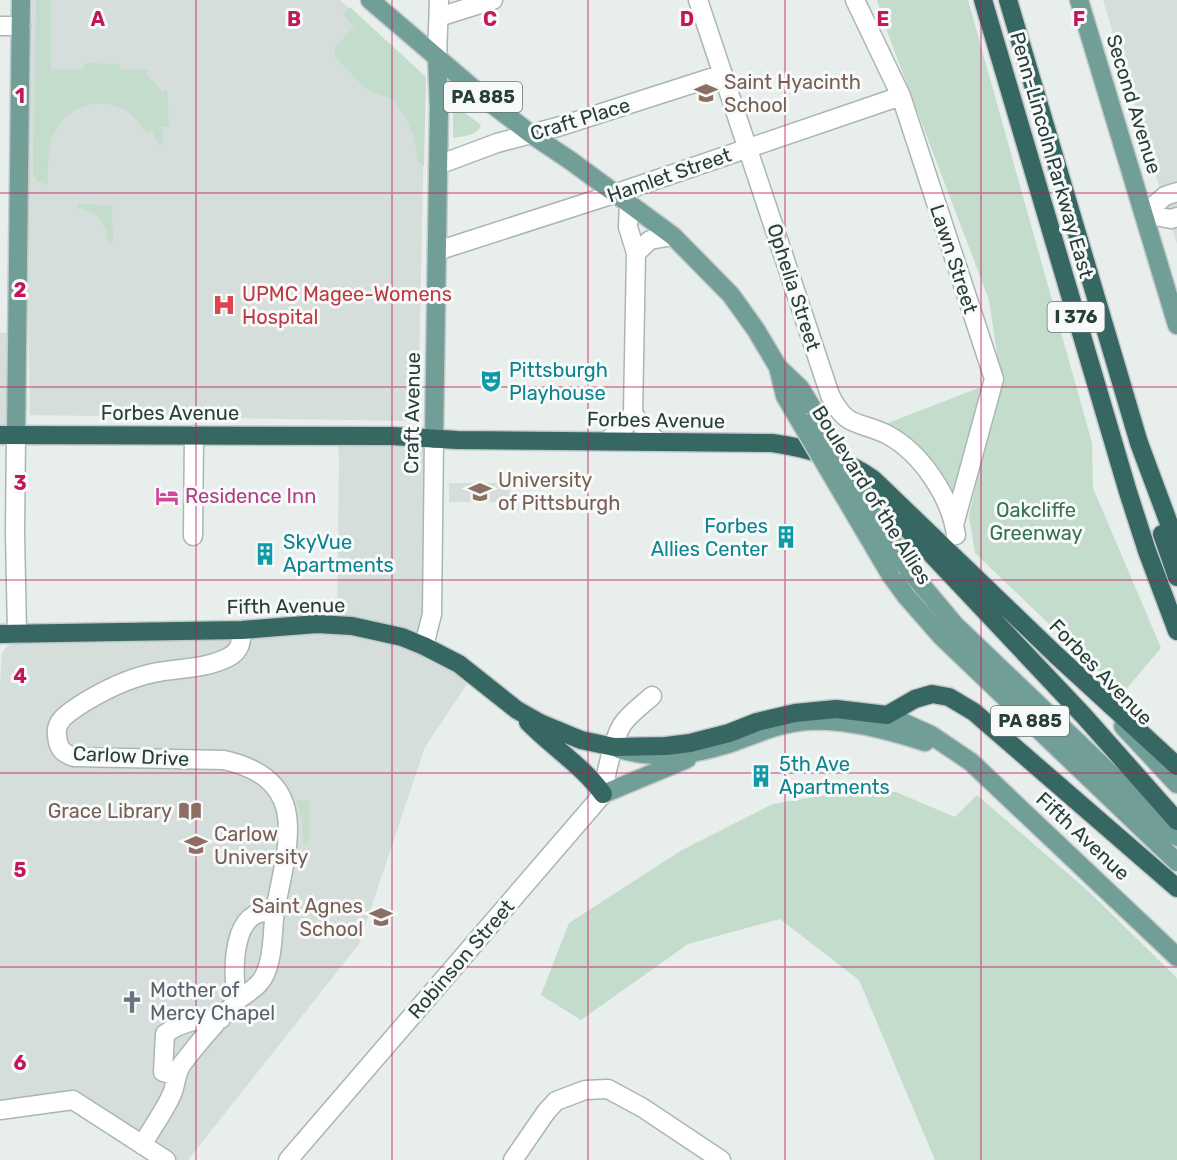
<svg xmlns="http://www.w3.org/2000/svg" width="1177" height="1160" viewBox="0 0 1177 1160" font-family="Rubik,sans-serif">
  <rect width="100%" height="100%" fill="#e7eeeb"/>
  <path fill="#d5dedb" d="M32,0H340L425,77L418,421L30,415L26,195Z
    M1103,0H1177V244L1152,163Z
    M0,333H9L6,425H0Z
    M337,435L434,439L424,646L473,675L425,747L359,944L188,1160H166L82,1105L0,1110V683L2,653L17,634L337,618L339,458Z
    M449,483H510V502H449Z"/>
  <path fill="#c3dccc" d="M36,0H51V69H84L85,63L120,64V69L149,70L146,74L163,92L167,88L169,127H162L163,143L159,145L152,131L147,133C139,122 130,110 116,106C89,97 61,112 52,138C47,153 48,169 48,185L37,181L33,174Z
    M877,0H968L1092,443L1093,488L1161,648L1122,694L975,553L969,516L1000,374L989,300L888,34Z
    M350,7L426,77L424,166L417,160C418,143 405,108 390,99C382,94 372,93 364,87L335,56L334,48L354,27L342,14Z
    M457,107L481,125C477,136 463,136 453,138V110Z
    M77,204L108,205L114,207L112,210L113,240L108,243C107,222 98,212 77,208Z
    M981,387L955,496C940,462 917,439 883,425Z
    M849,791L896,792L955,817L977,795L1088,891L1175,976L1177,979V1160H935L859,980L780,919L688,944L581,1020L541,995L569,923L682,850L773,804Z
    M296,800L309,801V843H303L302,820Z"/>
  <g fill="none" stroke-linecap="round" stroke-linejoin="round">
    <g stroke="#aab6b2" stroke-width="21">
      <path id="minor" d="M698,0L830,395C847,430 859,420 888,435C921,453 951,497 956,535
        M855,0L901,96L994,379L954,525
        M439,17L493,0
        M0,26H21
        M437,58L439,0
        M438,165L497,143L561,126L723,74
        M1144,214L1165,196L1177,192
        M1144,214L1171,219L1177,217
        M437,251L617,193L901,96
        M636,253L650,240L673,236
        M633,413L642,426L657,441
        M16,435L15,532L17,634
        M607,441L626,425L633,413L636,253L628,227L629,202
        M193,536L194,435
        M424,646L432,614L434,439
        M237,1000C232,972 231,903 275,913
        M176,1076L163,1072L165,1034C184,1020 198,1020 221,1019
        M0,1110L73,1100L166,1160
        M142,1145C152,1128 164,1112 172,1094C176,1084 176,1073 182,1064C198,1043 217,1021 236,1002C245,993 257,989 263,978C274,959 272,931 275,911C287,845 313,780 224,760L74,757C62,753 58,748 57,735C55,721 67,714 77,707C100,692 126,679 153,673C178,668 206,669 229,657C241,650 241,642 242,630
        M288,1160L603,794C605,778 613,739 622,725C629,714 642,705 652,696
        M513,1160L546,1112L556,1101L585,1090L608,1089L643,1108L721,1160"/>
    </g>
    <g stroke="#c3c9c8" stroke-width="21">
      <path id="major" d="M370,0L488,101L531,134L571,161L673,236L731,295L756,330L778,367L800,388L816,414
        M1079,0L1177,325
        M778,367L785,396L798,418
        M16,435L21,0
        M434,439L439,108L437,58
        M908,569L955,625L1177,837
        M890,574L906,596L942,637L1177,862
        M887,715L931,735L971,762L1177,957
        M1123,726L1177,784
        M619,749C658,760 689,756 728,744C754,735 779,723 807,721C847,719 888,730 925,742
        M603,794L687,759"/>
    </g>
    <g stroke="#c3c9c8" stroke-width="21">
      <path id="highway" d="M983,0L1128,492L1147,551L1177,631
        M1008,0L1139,443L1177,545
        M0,435L392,436L457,440L772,443C808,448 843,458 873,479L1056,655L1177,766
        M887,507L1084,716L1177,821
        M1162,534L1177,577
        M0,634L242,630L317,624L352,626L402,637L424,646L459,664L517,710L540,723L581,740L614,747L666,746L690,743L729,733L757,722L795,713L836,709L887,715L915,699L932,694L949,697L974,712L1177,888
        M528,722C552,747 583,766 603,794"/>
    </g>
    <use href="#minor" stroke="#fff" stroke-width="18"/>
    <use href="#major" stroke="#719e97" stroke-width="18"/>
    <use href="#highway" stroke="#366762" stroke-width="18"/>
    <g stroke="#c3c9c8" stroke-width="21" stroke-linecap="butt">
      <path id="major-bridge" d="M816,414L908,569
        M798,418L890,574"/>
    </g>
    <use href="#major-bridge" stroke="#719e97" stroke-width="18"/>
  </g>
  <path fill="none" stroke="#c2185b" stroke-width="1.5" stroke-opacity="0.55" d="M196,0V1160M392,0V1160M588,0V1160M785,0V1160M981,0V1160M0,193H1177M0,387H1177M0,580H1177M0,773H1177M0,967H1177"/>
  <defs>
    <g id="school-bare" transform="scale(1.8)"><path d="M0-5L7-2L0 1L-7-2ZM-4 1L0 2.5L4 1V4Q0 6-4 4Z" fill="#8d6e63" stroke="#f7faf9" stroke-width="2.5" paint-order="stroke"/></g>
    <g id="hospital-bare" transform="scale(1.8)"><path d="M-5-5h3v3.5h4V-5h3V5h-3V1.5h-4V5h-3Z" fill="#e0444e" stroke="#f7faf9" stroke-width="2.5" paint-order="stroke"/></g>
    <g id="theatre-bare" transform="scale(1.8)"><path d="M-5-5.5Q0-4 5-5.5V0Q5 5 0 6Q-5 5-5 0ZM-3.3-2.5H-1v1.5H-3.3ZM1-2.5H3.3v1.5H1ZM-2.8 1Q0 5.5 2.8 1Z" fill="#0f9aa8" stroke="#f7faf9" stroke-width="2.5" paint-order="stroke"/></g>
    <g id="university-bare" transform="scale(1.8)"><path d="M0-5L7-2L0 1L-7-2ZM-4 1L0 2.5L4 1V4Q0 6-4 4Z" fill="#8d6e63" stroke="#f7faf9" stroke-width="2.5" paint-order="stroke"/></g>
    <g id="hotel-bare" transform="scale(1.8)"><path d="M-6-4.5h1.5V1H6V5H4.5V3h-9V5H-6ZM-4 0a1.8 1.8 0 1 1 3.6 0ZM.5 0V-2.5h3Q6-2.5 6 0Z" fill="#d1479c" stroke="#f7faf9" stroke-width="2.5" paint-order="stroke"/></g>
    <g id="building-bare" transform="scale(1.8)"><path d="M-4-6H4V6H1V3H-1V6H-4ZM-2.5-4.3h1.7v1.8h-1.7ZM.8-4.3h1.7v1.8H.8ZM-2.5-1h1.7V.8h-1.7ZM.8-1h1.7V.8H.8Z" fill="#0f9aa8" stroke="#f7faf9" stroke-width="2.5" paint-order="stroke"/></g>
    <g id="library-bare" transform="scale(1.8)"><path d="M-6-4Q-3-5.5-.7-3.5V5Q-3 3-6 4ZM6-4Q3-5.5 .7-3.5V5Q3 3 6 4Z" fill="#8d6e63" stroke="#f7faf9" stroke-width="2.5" paint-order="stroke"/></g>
    <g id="church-bare" transform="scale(1.8)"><path d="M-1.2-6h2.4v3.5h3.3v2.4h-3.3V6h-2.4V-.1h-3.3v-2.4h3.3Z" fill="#6b7280" stroke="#f7faf9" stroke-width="2.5" paint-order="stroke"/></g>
  </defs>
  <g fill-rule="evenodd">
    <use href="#school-bare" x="706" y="93"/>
    <use href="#hospital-bare" x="224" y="305"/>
    <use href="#theatre-bare" x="491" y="381"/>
    <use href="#university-bare" x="480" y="492"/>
    <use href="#hotel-bare" x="167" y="496"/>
    <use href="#building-bare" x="786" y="537"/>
    <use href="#building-bare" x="265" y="554"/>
    <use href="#building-bare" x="761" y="776"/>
    <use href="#library-bare" x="190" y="811"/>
    <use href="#university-bare" x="196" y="845"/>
    <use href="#school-bare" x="381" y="917"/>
    <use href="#church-bare" x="132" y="1002"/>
  </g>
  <g text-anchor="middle" stroke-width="6" stroke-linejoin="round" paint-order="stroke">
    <g fill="#f7faf9" stroke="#657673" stroke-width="1.5">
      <rect x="444" y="82" width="78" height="30" rx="4.5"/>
      <rect x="1047.5" y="302" width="57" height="30" rx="4.5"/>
      <rect x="991" y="706" width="78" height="30" rx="4.5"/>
    </g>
    <g font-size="18" font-weight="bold" fill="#273e3a">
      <text x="483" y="103">PA 885</text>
      <text x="1076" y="323">I 376</text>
      <text x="1030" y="727">PA 885</text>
    </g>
    <g font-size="20" fill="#785e54" stroke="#f7faf9" text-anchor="start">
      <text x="724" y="89">Saint Hyacinth<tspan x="724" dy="23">School</tspan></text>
      <text x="498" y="487">University<tspan x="498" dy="23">of Pittsburgh</tspan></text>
      <text x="172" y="818" text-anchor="end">Grace Library</text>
      <text x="214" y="841">Carlow<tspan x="214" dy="23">University</tspan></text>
      <text x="363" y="913" text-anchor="end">Saint Agnes<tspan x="363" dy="23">School</tspan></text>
    </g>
    <g font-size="20" fill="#273e3a" stroke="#f7faf9">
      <text transform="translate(1134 104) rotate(73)" y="7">Second Avenue</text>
      <text transform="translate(580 119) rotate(-17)" y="7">Craft Place</text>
      <text transform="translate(1052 155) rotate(74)" y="7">Penn-Lincoln Parkway East</text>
      <text transform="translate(669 175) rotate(-19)" y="7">Hamlet Street</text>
      <text transform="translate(954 259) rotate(72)" y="7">Lawn Street</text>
      <text transform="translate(794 287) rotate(72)" y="7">Ophelia Street</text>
      <text x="170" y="420">Forbes Avenue</text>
      <text transform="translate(412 413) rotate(-89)" y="7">Craft Avenue</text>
      <text transform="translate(656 420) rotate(1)" y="7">Forbes Avenue</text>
      <text transform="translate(872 495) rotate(58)" y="7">Boulevard of the Allies</text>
      <text transform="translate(286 606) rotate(-1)" y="7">Fifth Avenue</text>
      <text transform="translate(1101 672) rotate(46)" y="7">Forbes Avenue</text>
      <text transform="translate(131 756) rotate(3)" y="7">Carlow Drive</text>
      <text transform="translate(1083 836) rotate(43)" y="7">Fifth Avenue</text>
      <text transform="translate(461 959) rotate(-49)" y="7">Robinson Street</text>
    </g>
    <g font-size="20" fill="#be3a42" stroke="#f7faf9" text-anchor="start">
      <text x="242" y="301">UPMC Magee-Womens<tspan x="242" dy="23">Hospital</tspan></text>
    </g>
    <g font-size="20" fill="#0d838f" stroke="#f7faf9" text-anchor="start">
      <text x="509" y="377">Pittsburgh<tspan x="509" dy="23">Playhouse</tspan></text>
      <text x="768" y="533" text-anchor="end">Forbes<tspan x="768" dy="23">Allies Center</tspan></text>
      <text x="283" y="549">SkyVue<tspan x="283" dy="23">Apartments</tspan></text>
      <text x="779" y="771">5th Ave<tspan x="779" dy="23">Apartments</tspan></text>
    </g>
    <g font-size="20" fill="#b23c85" stroke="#f7faf9" text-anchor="start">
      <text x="185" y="503">Residence Inn</text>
    </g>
    <g font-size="20" fill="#367152" stroke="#f7faf9">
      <text x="1036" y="517">Oakcliffe<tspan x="1036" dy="23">Greenway</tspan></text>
    </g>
    <g font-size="20" fill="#5b616d" stroke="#f7faf9" text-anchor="start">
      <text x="150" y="997">Mother of<tspan x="150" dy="23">Mercy Chapel</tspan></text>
    </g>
  </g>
  <g font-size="20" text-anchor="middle" font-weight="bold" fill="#c2185b" stroke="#f7faf9" stroke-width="6" stroke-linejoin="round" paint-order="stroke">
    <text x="98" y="26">A</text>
    <text x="294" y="26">B</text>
    <text x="490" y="26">C</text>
    <text x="687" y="26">D</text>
    <text x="883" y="26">E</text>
    <text x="1079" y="26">F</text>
    <text x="20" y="103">1</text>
    <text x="20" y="297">2</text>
    <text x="20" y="490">3</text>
    <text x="20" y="683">4</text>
    <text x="20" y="877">5</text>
    <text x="20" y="1070">6</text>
  </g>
</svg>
